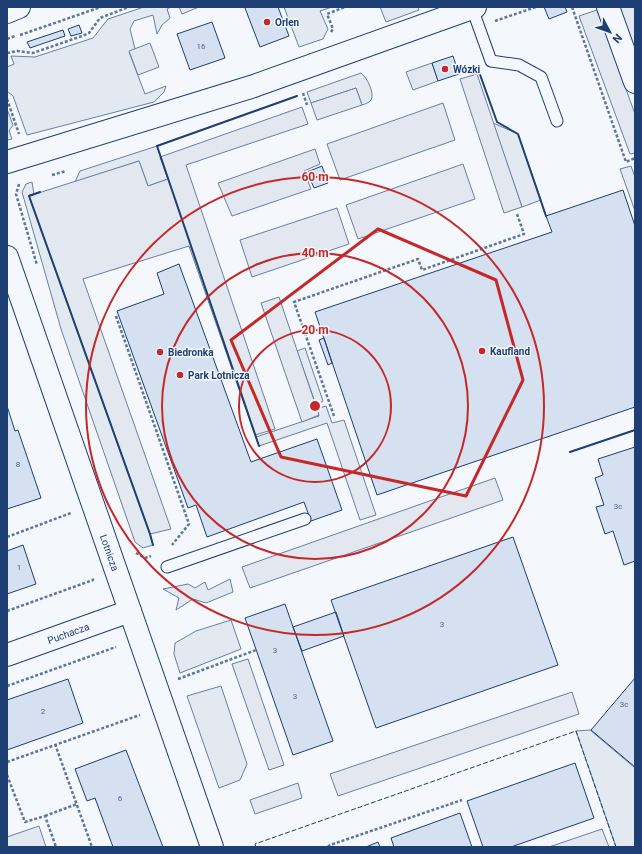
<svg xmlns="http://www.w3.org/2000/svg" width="642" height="854" viewBox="0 0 642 854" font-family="Roboto,sans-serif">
  <rect width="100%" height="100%" fill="#f4f7fb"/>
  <path fill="#e3e9f0" stroke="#687fa3" d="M144,7H171L167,9L170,18L162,25L157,34L153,15L134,21L130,29L135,49L129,52L145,94L166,86L164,92L154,102L27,135L13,96L7,91V67L14,64L11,56L35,57L93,38L108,19Z
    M179,7H199L182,14Z
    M284,7H332L320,11L328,29L323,39L299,47Z
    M380,7H418L419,10L386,22Z
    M361,73C367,77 375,94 371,100C369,103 365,104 362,105L356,88L311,103L307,92Z
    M7,109L13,125L9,131L12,139L7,140Z
    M493,123L518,134L541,200L522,207Z
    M157,146L168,179L148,186L139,161L75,182L80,171Z
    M631,166L635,177V211L620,169Z
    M32,182L34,194L29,195L150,534L153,545L143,548L135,542L61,329L22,192L26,184Z
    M305,348L323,401L316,405L297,351Z
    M326,406L332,423L344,420L376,515L360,520L327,423L259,446L256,437L319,416L317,409Z
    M230,579L233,592L206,603L193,599L176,610L179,598L163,589L188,584L195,588L205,582L208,590Z
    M231,620L241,649L180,673L174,654L175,643L196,631Z
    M221,686L247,764L240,780L219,788L187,696Z
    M590,730L635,768V847H616L576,731Z
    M39,826L46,847H7V837Z
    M602,829L609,847H549Z"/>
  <path fill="#e3e8f0" stroke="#687fa3" d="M619,7H635V51Z
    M597,10L635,114V153L630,154L579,16Z
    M150,43L159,67L138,75L129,51Z
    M432,63L438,81L413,90L406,72Z
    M477,74L522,207L504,213L460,79Z
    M356,88L362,105L317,120L311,103Z
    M443,103L455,140L340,180L327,144Z
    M302,107L308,124L186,165L275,429L255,435L189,246L83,279L171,529L150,534L29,196L139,161L148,186L168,179L160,157Z
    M315,149L320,164L304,171L311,189L232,216L218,183Z
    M463,164L475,199L358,239L346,205Z
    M337,208L349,244L252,277L240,240Z
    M279,297L319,415L302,422L261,303Z
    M495,478L503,500L250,588L242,567Z
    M248,659L284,765L269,770L232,664Z
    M572,692L579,714L338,796L330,774Z
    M298,783L302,798L255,814L250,800Z"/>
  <path fill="#d5e0f0" stroke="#1d3f73" d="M247,7H278L289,36L260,47L245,8Z
    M544,7H565L567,12L549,19Z
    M212,22L225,58L190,70L177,34Z
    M79,25L82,33L71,36L68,29Z
    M63,30L65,36L30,48L27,42Z
    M453,56L459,74L438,81L432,63Z
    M322,166L328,183L314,188L307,172Z
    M623,190L635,226V407L377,495L315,312L552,232L546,216Z
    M179,264L251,462L317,439L342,510L311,521L304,502L207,537L196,505L188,508L117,311L164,294L157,273Z
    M324,338L332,363L328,365L319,340Z
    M7,406L15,431L18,430L41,498L7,509Z
    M635,447V561L624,565L613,531L605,534L596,507L604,505L595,478L603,475L598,459Z
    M513,537L558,665L376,728L331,600Z
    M23,545L36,584L7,594V551Z
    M285,604L333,741L293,755L245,618Z
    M336,612L344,636L302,651L293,627Z
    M635,678V767L591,730Z
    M68,679L83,723L7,750V700Z
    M126,750L163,847H113L95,798L87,801L75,769Z
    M575,763L594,818L511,847H483L467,801Z
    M460,813L472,847H394L391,838Z
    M378,842L380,847H366Z"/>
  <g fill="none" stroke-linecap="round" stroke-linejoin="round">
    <g stroke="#1d3f73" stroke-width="13">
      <path id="service" d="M472,8L491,61L519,65L541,77L557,121
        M167,567L305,519"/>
    </g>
    <g stroke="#1d3f73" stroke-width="24">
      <g id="minor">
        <path d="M608,7L635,82"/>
        <path d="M7,162L254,86L475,7"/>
        <path id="s1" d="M7,257L212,847"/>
        <path id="s2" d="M7,655L130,611"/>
      </g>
    </g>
    <g stroke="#1d3f73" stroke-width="24">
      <path id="tertiary" d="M7,12L19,7"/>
    </g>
    <path stroke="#5e769c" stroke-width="2.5" stroke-dasharray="3 2" stroke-linecap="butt" d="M572,7L626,162L635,158
      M495,21L536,7
      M331,32L333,29L327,14L345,7
      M20,35L101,7
      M7,39L15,36
      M7,53L17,51L33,53L82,36L89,33L100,18L129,7
      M303,93L307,105
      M7,99L19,134
      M52,175L66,171
      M19,184L16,194L37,265
      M116,316L189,524L172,545
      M334,416L294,302L418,259L422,270L524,234L517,214
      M7,537L71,513
      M136,553L145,558L151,556
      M7,611L93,580V578
      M178,679L256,650
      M7,686L116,647
      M55,744L92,847
      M7,762L140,715
      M7,775L25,822L45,816L56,847
      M45,816L77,804
      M328,847L330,845L462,800"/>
    <use href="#service" stroke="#f4f7fb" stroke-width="11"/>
    <use href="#minor" stroke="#f4f7fb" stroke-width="22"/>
    <use href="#tertiary" stroke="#f4f7fb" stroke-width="22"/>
    <path stroke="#1d3f73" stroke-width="1" stroke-dasharray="5 2" stroke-linecap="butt" d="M256,847L255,844L576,731L616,847"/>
    <path stroke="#1d3f73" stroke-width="2" d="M478,69L497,122L518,134L546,216
      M40,192L29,196L150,534L153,545
      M259,446L157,146L297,96
      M570,452L635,430"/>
  </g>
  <path fill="none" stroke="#c62828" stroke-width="3" stroke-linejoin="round" d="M378,229L496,280L523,380L466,496L281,457L231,340Z"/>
  <g fill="none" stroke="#c62828" stroke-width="2">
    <circle cx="315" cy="406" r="76"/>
    <circle cx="315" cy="406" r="153"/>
    <circle cx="315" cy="406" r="229"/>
  </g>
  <g fill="#c62828" stroke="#f4f7fb" stroke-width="1.5">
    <circle cx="267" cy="22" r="4"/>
    <circle cx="445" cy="69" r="4"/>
    <circle cx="482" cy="351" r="4"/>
    <circle cx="160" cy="352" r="4"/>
    <circle cx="180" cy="375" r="4"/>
  </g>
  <g text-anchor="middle" stroke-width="3" stroke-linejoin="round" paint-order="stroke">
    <g font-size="8" fill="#4b6792">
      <text x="201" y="49">16</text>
      <text x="18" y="467">8</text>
      <text x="618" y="509">3c</text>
      <text x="19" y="570">1</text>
      <text x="442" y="627">3</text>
      <text x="275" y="653">3</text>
      <text x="295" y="699">3</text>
      <text x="624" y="707">3c</text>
      <text x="43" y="714">2</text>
      <text x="120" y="801">6</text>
    </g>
    <g font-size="10" font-weight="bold" fill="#1d3f73" stroke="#f4f7fb" text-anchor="start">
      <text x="275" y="26">Orlen</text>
      <text x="453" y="73">Wózki</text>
      <text x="490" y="355">Kaufland</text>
      <text x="168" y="356">Biedronka</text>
      <text x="188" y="379">Park Lotnicza</text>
    </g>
    <g font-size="10" fill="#1d3f73" stroke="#f4f7fb">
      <text dy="4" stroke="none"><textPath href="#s1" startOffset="313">Lotnicza</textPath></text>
      <text dy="4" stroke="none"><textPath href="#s2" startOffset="65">Puchacza</textPath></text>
    </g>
  </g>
  <circle cx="315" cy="406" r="6" fill="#c62828" stroke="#f4f7fb" stroke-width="2"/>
  <g font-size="12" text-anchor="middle" font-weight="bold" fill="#c62828" stroke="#f4f7fb" stroke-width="3" stroke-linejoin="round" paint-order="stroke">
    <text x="315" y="181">60 m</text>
    <text x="315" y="257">40 m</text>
    <text x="315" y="334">20 m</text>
  </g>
  <rect width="642" height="854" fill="none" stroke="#1d3f73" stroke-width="16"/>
  <g transform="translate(610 32) rotate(131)" stroke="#f4f7fb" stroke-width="3" paint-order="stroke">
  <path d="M0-3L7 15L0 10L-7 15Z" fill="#1d3f73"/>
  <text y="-6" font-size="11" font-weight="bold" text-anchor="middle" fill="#1d3f73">N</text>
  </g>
</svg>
